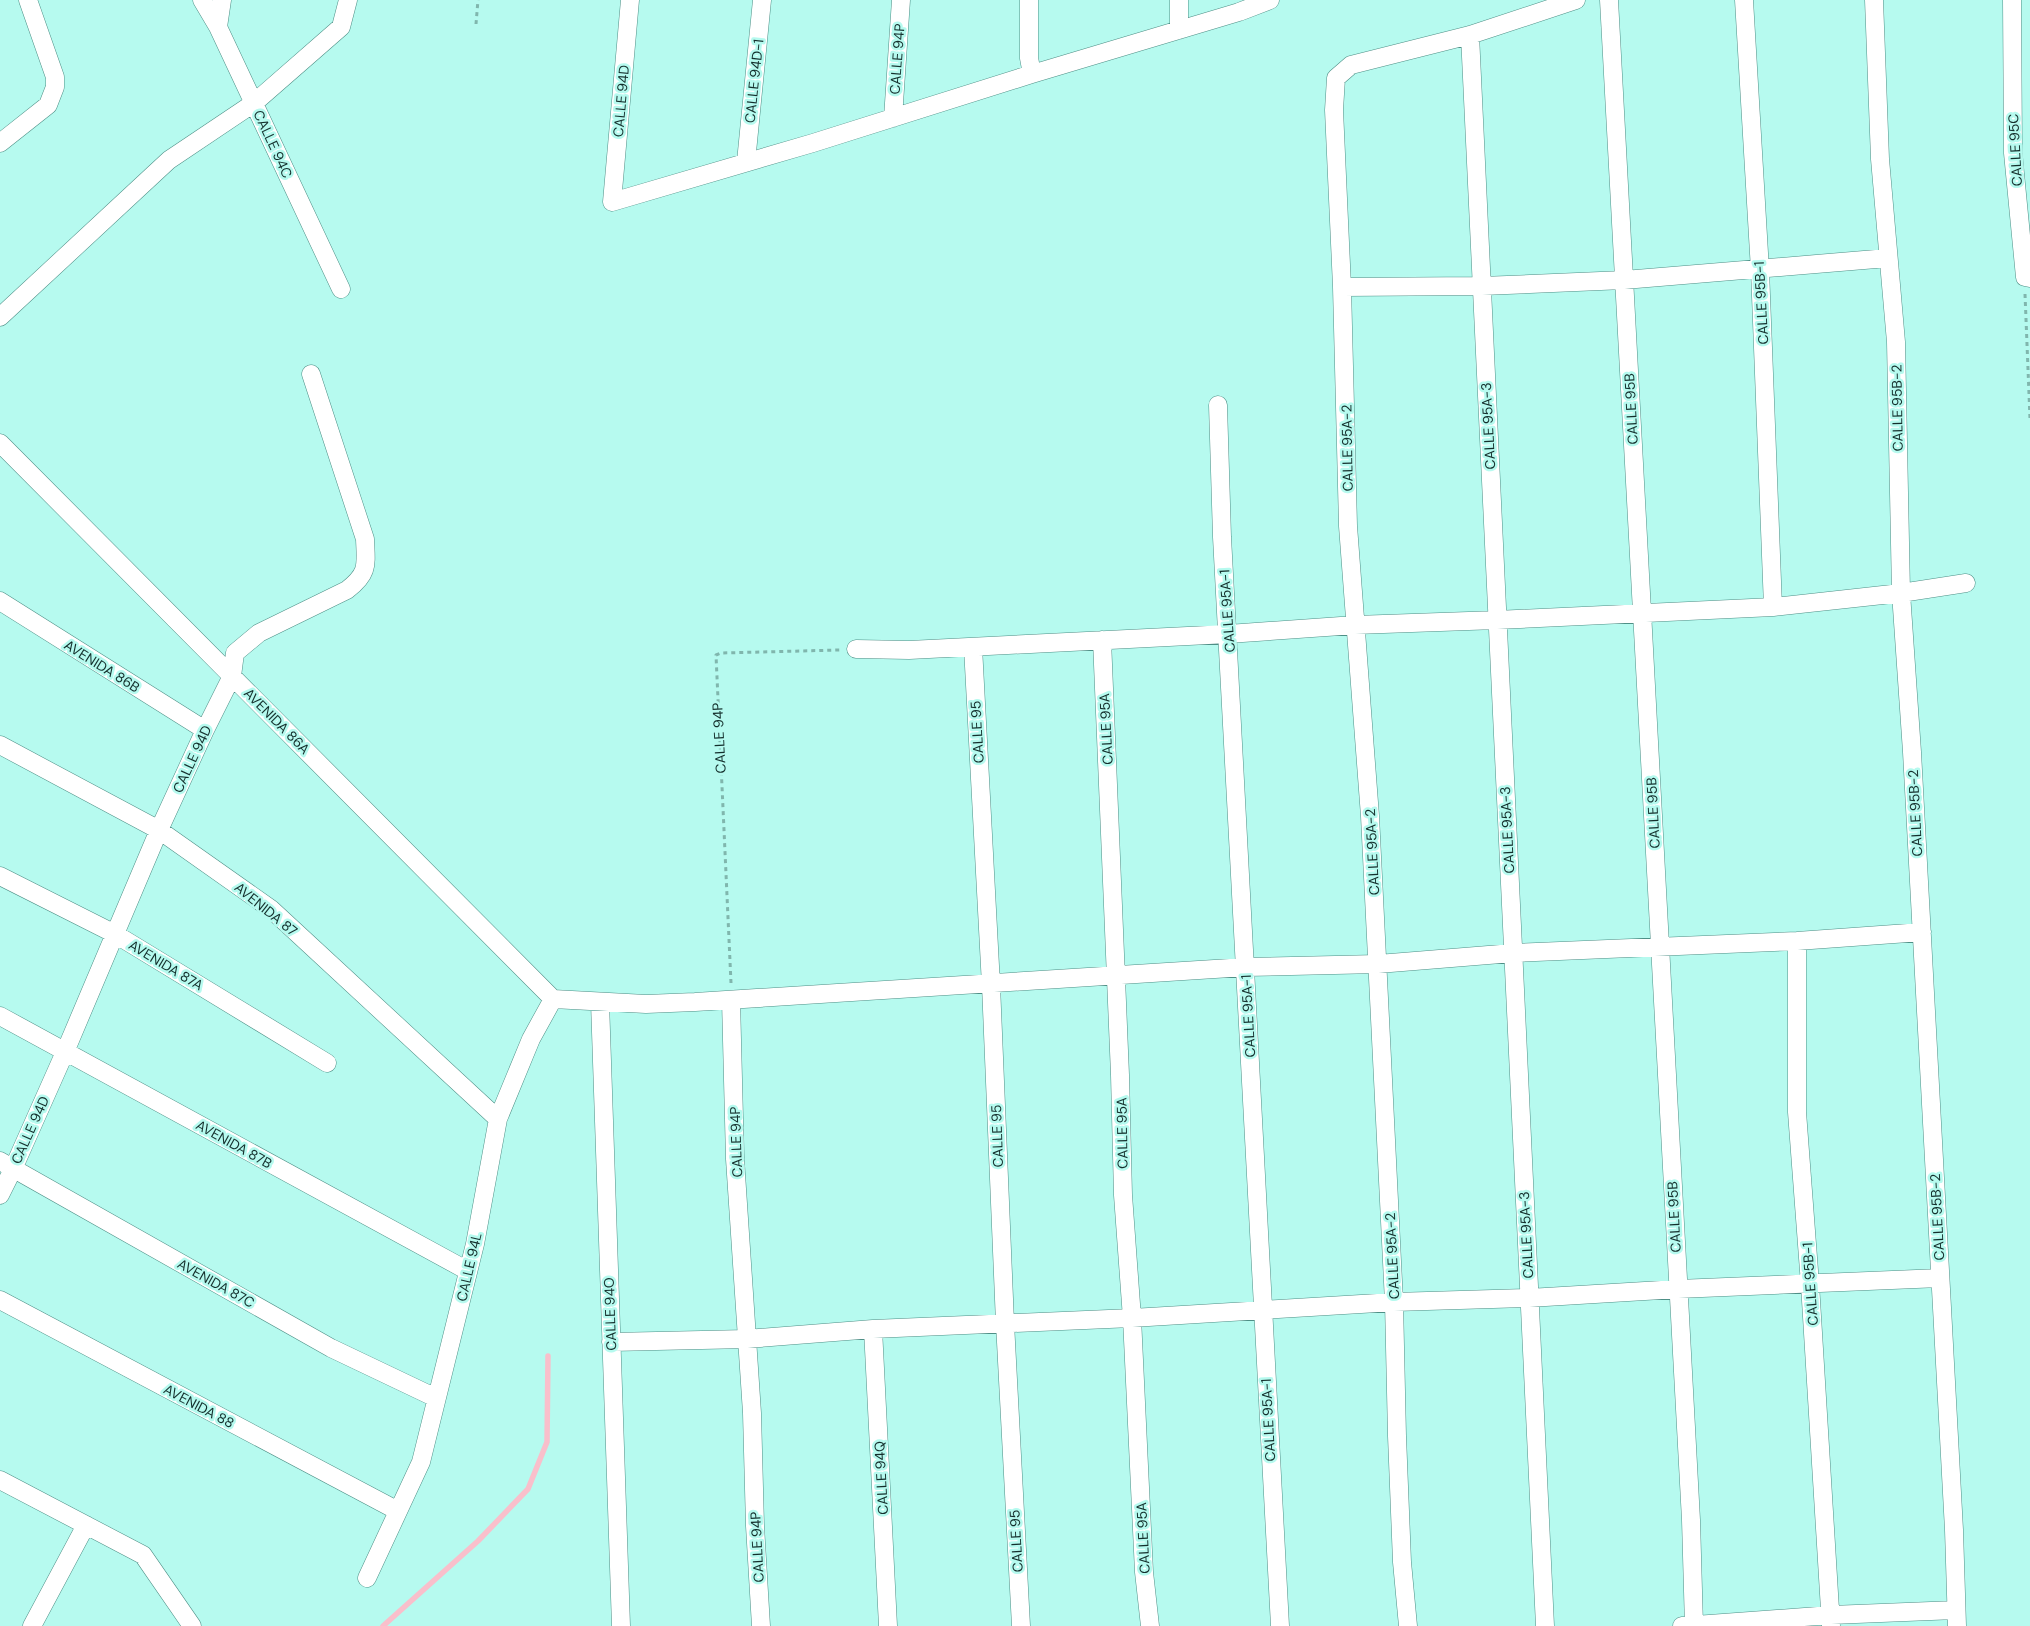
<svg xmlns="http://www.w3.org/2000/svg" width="2030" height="1626" viewBox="0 0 2030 1626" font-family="'DM Sans',sans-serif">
  <rect width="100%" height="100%" fill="#b6faef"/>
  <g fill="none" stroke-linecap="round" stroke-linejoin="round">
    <path stroke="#f9bfcb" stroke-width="5.5" d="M383,1626L478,1541L528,1489L547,1442L548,1356"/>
    <g stroke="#4e8f86" stroke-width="19">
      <path id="minor" d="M202,0L218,27L341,289
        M630,0L612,202L813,143L1032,74L1239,12L1270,0
        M1029,0V58L1032,74
        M1179,0V30
        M1609,0L1691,1520L1694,1626
        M1744,0L1760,270L1773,607
        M1874,0L1880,159L1896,342L1901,593L1912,752L1954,1530L1957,1626
        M2012,0L2013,153L2025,277L2030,278
        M218,27L222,0
        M1470,35L1545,1626
        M893,118L901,0
        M0,143L48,105L55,87V77L28,0
        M746,162L762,0
        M1342,287L1482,286L1624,280L1888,258
        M0,317L169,160L254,103L341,27L348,0
        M1218,405L1222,537L1280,1626
        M0,443L553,999
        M0,601L205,730
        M1102,640L1120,1075L1123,1195L1132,1318L1144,1572L1150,1626
        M973,647L991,985L1005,1323L1021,1626
        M856,649L909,650L1228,634L1355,625L1497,620L1773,607L1901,593L1966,583
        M0,745L159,830L271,909L498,1119
        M0,876L115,934L327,1063
        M1797,941V1112L1810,1284L1831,1626
        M731,1000L735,1159L752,1413L755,1526L761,1626
        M600,1002L621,1626
        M0,1016L468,1271
        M0,1161L331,1348L436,1398
        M0,1195L13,1169L65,1052L159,830L205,730L232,676L235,653L259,633L347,590C369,573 366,565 365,539L311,374
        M0,1300L398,1511
        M873,1329L888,1626
        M611,1342L747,1339L873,1329L1132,1318L1394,1302L1529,1298L1678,1289L1940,1278
        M0,1480L143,1555L192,1626
        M367,1578L421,1462L475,1244L498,1119L531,1039L553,999L646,1004L695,1002L1246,967L1378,964L1513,953L1797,941L1922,932
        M32,1626L86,1525
        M1408,1626L1402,1562L1397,1436L1394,1302L1370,816L1348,526L1342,287L1334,110L1336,78L1351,65L1470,35L1576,0
        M1682,1626L1831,1615L1956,1610"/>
    </g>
    <path stroke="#80b6ad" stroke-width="3" stroke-dasharray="4 4" stroke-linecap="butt" d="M476,24L478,0
      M2025,294L2030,419
      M731,983L716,655L721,653L840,650"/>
    <use href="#minor" stroke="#fff" stroke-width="18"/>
  </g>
  <g text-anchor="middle" stroke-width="5" stroke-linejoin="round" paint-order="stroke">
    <g font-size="14" fill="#142f2c" stroke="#b6faef">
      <text transform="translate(897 59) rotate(-86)" y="5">CALLE 94P</text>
      <text transform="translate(754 81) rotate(-84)" y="5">CALLE 94D-1</text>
      <text transform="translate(621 101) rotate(-85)" y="5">CALLE 94D</text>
      <text transform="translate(273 144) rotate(65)" y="5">CALLE 94C</text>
      <text transform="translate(2015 150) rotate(-93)" y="5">CALLE 95C</text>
      <text transform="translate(1761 303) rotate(-93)" y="5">CALLE 95B-1</text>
      <text transform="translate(1897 408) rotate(-91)" y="5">CALLE 95B-2</text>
      <text transform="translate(1631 409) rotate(-93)" y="5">CALLE 95B</text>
      <text transform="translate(1488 426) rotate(-93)" y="5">CALLE 95A-3</text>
      <text transform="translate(1347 448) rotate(-91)" y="5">CALLE 95A-2</text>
      <text transform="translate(1227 611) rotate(-94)" y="5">CALLE 95A-1</text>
      <text transform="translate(102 666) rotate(32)" y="5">AVENIDA 86B</text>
      <text transform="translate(277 721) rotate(45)" y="5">AVENIDA 86A</text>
      <text transform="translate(1106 729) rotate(-93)" y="5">CALLE 95A</text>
      <text transform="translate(977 732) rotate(-93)" y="5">CALLE 95</text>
      <text transform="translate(719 738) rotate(-93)" y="5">CALLE 94P</text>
      <text transform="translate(192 759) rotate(-65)" y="5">CALLE 94D</text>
      <text transform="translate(1653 813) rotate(-93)" y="5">CALLE 95B</text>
      <text transform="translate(1915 813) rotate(-93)" y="5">CALLE 95B-2</text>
      <text transform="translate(1507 830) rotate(-93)" y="5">CALLE 95A-3</text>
      <text transform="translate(1372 852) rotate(-93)" y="5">CALLE 95A-2</text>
      <text transform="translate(266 909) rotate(39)" y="5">AVENIDA 87</text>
      <text transform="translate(166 965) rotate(31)" y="5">AVENIDA 87A</text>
      <text transform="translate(1248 1016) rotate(-93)" y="5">CALLE 95A-1</text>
      <text transform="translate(30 1130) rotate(-66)" y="5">CALLE 94D</text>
      <text transform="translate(1122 1133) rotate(-91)" y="5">CALLE 95A</text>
      <text transform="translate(997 1136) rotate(-92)" y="5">CALLE 95</text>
      <text transform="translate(736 1142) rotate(-92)" y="5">CALLE 94P</text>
      <text transform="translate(234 1144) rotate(29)" y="5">AVENIDA 87B</text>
      <text transform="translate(1674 1217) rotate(-93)" y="5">CALLE 95B</text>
      <text transform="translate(1937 1217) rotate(-93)" y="5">CALLE 95B-2</text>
      <text transform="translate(1526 1235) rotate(-93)" y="5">CALLE 95A-3</text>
      <text transform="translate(1392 1256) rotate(-93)" y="5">CALLE 95A-2</text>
      <text transform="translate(469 1267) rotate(-77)" y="5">CALLE 94L</text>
      <text transform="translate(216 1283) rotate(29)" y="5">AVENIDA 87C</text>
      <text transform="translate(1810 1284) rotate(-94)" y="5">CALLE 95B-1</text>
      <text transform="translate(610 1314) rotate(-92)" y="5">CALLE 94O</text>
      <text transform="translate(199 1406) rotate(28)" y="5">AVENIDA 88</text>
      <text transform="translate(1268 1420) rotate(-93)" y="5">CALLE 95A-1</text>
      <text transform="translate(881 1478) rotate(-93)" y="5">CALLE 94Q</text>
      <text transform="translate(1143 1538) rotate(-93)" y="5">CALLE 95A</text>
      <text transform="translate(1016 1541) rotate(-93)" y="5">CALLE 95</text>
      <text transform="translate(757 1547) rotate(-93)" y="5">CALLE 94P</text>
    </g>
  </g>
</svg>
